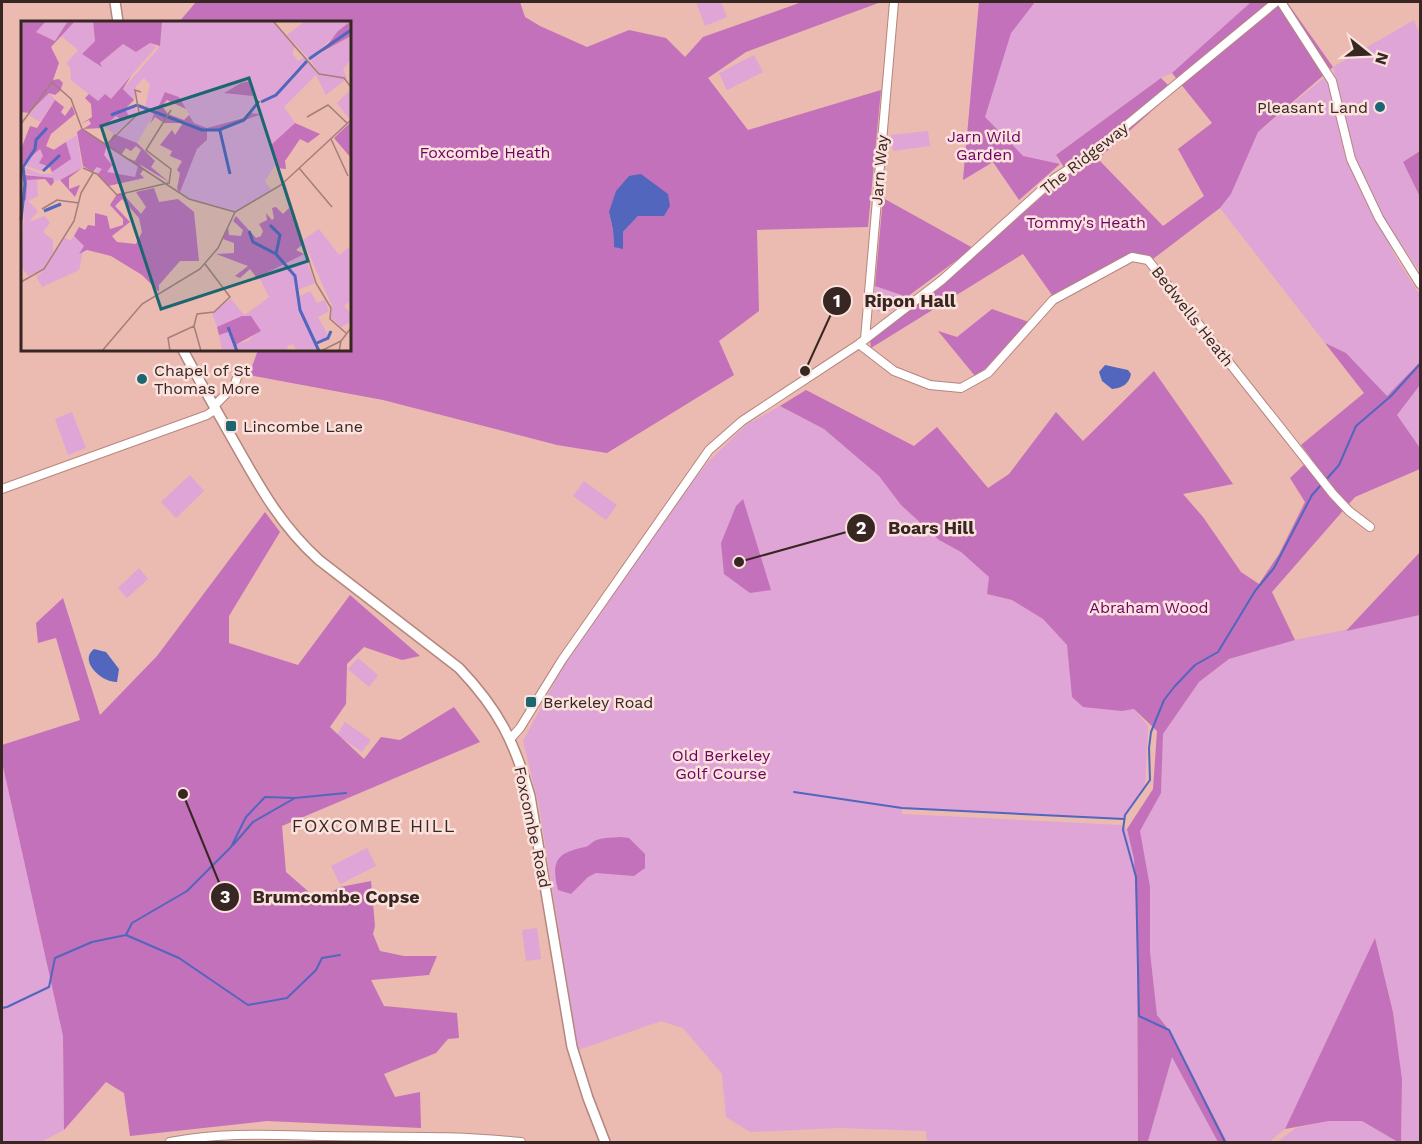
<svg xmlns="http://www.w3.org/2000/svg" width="1422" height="1144" viewBox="0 0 1422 1144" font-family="'Work Sans',sans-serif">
  <rect width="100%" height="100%" fill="#ebbab1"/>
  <path fill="#dea5d6" d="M696,2H721L727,17L705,26Z
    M979,2H1251L1172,73L1161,78L1056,155L1060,164L1019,200L993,162L963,180Z
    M1414,20L1420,35V151L1403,162L1420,197V272L1378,210L1355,157L1333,67Z
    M754,55L763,72L727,90L719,73Z
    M1326,76L1330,83L1347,156L1395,256L1420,295V362L1387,396L1346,353L1325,343L1220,208L1231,194L1258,132Z
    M928,131L930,146L893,151L891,135Z
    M875,286L907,297C898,305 889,316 877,311L875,308Z
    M1420,385V448L1397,415Z
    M780,406L824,429L879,476L901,505L939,540L961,552L990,577L987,594L1012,600L1043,619L1067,645L1072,697L1122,711L1134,709L1148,726L1145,787L1124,819L902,809V814L1121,825L1127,829L1134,859L1137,923L1138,1142H927L926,1131L839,1128L750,1132L726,1117L722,1074L683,1028L661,1021L578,1050L539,806L523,741L565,663L670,510L708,462L746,425Z
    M72,412L86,448L68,455L55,419Z
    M190,475L204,491L176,518L161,502Z
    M584,481L617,505L606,520L573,496Z
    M139,568L148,579L127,598L118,588Z
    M1420,615V1142H1401L1402,1079L1393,1011L1375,939L1285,1129L1269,1142H1227L1169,1030L1157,1015L1150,952L1140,831L1161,793L1163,734L1199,682L1229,659L1295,640Z
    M358,658L378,675L369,687L348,669Z
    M345,722L371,740L362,752L337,735Z
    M2,762L63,1036L64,1130L41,1142H2Z
    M367,848L376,866L340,884L331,866Z
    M537,928L541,959L526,961L522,930Z
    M1172,1056L1218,1142H1147Z
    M1329,1121H1362L1398,1142H1277L1296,1128Z"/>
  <path fill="#c371ba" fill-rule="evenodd" d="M196,2H520L525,17L540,26L587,47L629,30L666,38L685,57L703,37L802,2H881L746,52L708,78L748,130L881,90L868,227L757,230L759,311L719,341L734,375L607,453L557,445L383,400L249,375L258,350H350V22H179ZM609,212L664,216H638L623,232L614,247L613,230Z
    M979,2H1035L1011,33L985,117L1023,156L1060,164L1019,200L993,162L963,180Z
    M1251,2H1287L1333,67L1258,132L1231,194L1220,208L1153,259L1136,254L1128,255L1052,295L1023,254L871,348L870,340L947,281L1056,184L1069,175L1056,155L1161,78L1174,91L1098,159L1163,226L1204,196L1178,149L1212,123L1172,73Z
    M1420,151V197L1403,162Z
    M883,198L973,248L907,297L875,286Z
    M992,309L1029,322L996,361L975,376L938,331L957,337Z
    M1325,343L1346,353L1387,396L1420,362V385L1397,415L1420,448V469L1355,497L1272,592L1295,640L1229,659L1199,682L1163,734L1161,793L1140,831L1150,887V952L1157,1015L1169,1030L1227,1142H1218L1172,1057L1148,1141L1138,1142L1137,923L1134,859L1127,829L1153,789L1157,731L1134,709L1122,711L1083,707L1072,697L1067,645L1043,619L1012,600L987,594L989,577L961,552L939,540L901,505L879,476L824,429L780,406L806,390L914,446L937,427L988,488L1009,474L1056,412L1083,441L1154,371L1233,484L1183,494L1203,517L1241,572L1259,584L1279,554L1305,502L1290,478L1311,458L1301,445L1364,393Z
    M743,499L771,590L750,593L724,574L721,543L736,506Z
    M265,512L280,532L229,616V643L298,665L350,595L420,656L402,660L364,647L347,664L346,704L330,727L364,759L381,737L400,740L454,707L480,742L282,826L286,872L318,900L340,887L371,881L375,926L373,934L380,951L404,956H437L429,975L371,980L384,1006L457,1013L459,1038L448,1039L436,1053L384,1074L395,1097L420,1092L421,1128L267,1121L130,1136L124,1093L106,1082L64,1130L63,1036L2,762V745L80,720L56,638L38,643L36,623L63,598L100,715L157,656Z
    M1420,552V615L1346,631Z
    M621,837L629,838L645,854V868L634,876L596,873L588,877L571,894L558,890C551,861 556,853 585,847C590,846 592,841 597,840C604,837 614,838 621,837Z
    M1375,938L1393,1012L1402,1079L1401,1142H1398L1362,1121H1329L1285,1129Z"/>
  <path fill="#5266be" d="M641,174L668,194L670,206L664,216H638L623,232V249L614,247L613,230L609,212L616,191L629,176Z
    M1105,365L1128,370L1131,374C1129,384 1122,388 1112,389L1102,381L1099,372Z
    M94,649L106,652L119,669L117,682C102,683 78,661 94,649Z"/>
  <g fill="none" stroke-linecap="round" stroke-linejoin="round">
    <path stroke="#5266be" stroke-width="2" d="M1325,481L1339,465L1356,426L1391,396L1420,364
      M794,792L902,808L1124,819
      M233,845L253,822L295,798
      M126,935L132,923L187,891L231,847L246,817L265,797L295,798L346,793
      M2,1008L7,1007L49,987L55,958L92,942L126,935L179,958L248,1005L287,998L316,970L322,958L340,955
      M1225,1142L1169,1030L1139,1016L1136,877L1123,830L1125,815L1150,780L1149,748L1151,732L1164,700L1175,686L1195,665L1218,652L1255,591L1274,568L1312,495L1321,485"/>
    <g stroke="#b4877e" stroke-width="10">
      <path id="minor" d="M1281,2L1332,81L1351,159L1379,218L1420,284
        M865,339L894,2
        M859,344L894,371L930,385L961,388L988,373L1053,300L1132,257L1148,260L1333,494L1349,511L1370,527
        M214,406L234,386L238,375
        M2,489L207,415L216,409
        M511,738L520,728L562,660L709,450L742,421L859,344L942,280L1055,178L1089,156L1276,2
        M170,1142C223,1132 271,1135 325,1136C390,1137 455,1135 521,1142"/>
    </g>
    <g stroke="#b4877e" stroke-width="12">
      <path id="tertiary" d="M115,2L118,22
        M183,350C197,377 213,404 228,431C256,480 277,522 319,560L459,668C499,710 514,741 530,796L572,1047L588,1098L605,1142"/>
    </g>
    <use href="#minor" stroke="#fff" stroke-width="8"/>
    <use href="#tertiary" stroke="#fff" stroke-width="9"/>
  </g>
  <g fill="#1c6672" stroke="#fbe2dc" stroke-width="2">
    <circle cx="1380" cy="107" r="6"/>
    <circle cx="142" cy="379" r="6"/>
    <rect x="225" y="420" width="12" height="12" rx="3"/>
    <rect x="525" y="696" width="12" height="12" rx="3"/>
  </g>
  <g text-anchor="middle" stroke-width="5" stroke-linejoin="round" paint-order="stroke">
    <g font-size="16" fill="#382622" stroke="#fbe2dc" text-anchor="start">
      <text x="1368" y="113" text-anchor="end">Pleasant Land</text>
      <text x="154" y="376">Chapel of St<tspan x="154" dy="18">Thomas More</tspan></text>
      <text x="243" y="432">Lincombe Lane</text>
      <text x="543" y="708">Berkeley Road</text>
    </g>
    <g font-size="16" fill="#6d0067" stroke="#fbe2dc">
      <text x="984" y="142">Jarn Wild<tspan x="984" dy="18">Garden</tspan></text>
      <text x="485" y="158">Foxcombe Heath</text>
      <text x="1086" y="228">Tommy's Heath</text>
      <text x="1149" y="613">Abraham Wood</text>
      <text x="721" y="761">Old Berkeley<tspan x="721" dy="18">Golf Course</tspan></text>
    </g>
    <g font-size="16" fill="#382622" stroke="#fbe2dc">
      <text transform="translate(1084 158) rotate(-38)" y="6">The Ridgeway</text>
      <text transform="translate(879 170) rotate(-85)" y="6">Jarn Way</text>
      <text transform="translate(1193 316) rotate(52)" y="6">Bedwells Heath</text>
      <text transform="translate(533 827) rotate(78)" y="6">Foxcombe Road</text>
    </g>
    <g font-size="18" letter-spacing="1.5" fill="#382622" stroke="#fbe2dc">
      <text x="374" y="832">FOXCOMBE HILL</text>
    </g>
  </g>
  <g transform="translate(21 21)">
    <rect width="330" height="330" fill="#ebbab1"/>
    <path d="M14,0H50L35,20L15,11ZM54,0H72L74,20L61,33L81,45L79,42L102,23L115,31L130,22L135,26L90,78L77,80L50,59L49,46L45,43L57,29L40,15ZM141,0H251L274,25L271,32L277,40L284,35L287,39L274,50L253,75L246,80L256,74L288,40L298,54L321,58L299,53L289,39L330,15V38L322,49L326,57L305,74L295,54L263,86L274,102L250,124L247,121L254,144L244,160L251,170L214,190L170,178L159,171L161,164L176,128L185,121V110H199L239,94L227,93L243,80L237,78L222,96L186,107L173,102L158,76L145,71L135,91L124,87L129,63L123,57L115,65L113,79L102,68L137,28ZM228,60L232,75L204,71L212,66ZM284,0H330L288,38L266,14ZM329,69L330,98L329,99L316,82ZM28,71L34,79L19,101L8,94ZM112,85L117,91L110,102L119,92L115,85L133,93L116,122L94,114L104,108L108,103L93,113L83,105L95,95L102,100L104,89ZM56,114L61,147L36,160L2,152V146L20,153H31L29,146L20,150L3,144L19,128L22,135ZM87,126L123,148L119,153L123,157L87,165L74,151ZM5,159H16L17,175L7,180L17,190L8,201L24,195L29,202L22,211L32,219V231L22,248L7,255L0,245ZM298,208L318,234L330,225V280L323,285L330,293V301L320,306L310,297L311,285L282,219ZM53,215L63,225L58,249L21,266L15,255L20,252L43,216L49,220ZM283,233L294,262L276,269L277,276L289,270L296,282L304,279L308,290L297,296L308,316L295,323L298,330H276L272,323L266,325L267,330H217L216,323L227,320L239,309L230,295L196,306L191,292L210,278L223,294L228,291L248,276L238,256ZM206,308L210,310L214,330H201L198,314Z" fill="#dea5d6" fill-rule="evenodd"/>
    <path d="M0,0H25L15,11L34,20L47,0H54L30,26L38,42L32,59L38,58L42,62L39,70L34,74L28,72L8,92L0,91ZM72,0H141L139,25L129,22L115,31L102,23L79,42L81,46L61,33L74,20ZM330,0V15L301,31L317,10ZM110,55L102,68L113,79L104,88L108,95L102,100L95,95L81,107L62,108L70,103L68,99L60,103L71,96L70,83L64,77L68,73L77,80L84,73L90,78ZM229,60L232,75L203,72L220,62ZM144,71L158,76L165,88L146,79L141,85L147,93L163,99L168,94L173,102L186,107L222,97L238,80L228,92L241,93L200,108H186V119L176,128L159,171L156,168L159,152L156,149L161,140L149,135L151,130L139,124L151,109L154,114L162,102H143L134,96L129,103L133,93L118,86L135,91ZM34,79L43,86L40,91L44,95L51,85L54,93L30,113L25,125L33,129L45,121L50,138L31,151L29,146L18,142L22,135L19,128L1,144L0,128L9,105L16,107ZM330,101V137L313,117ZM274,102L299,113L287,122L279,118L264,140L265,148L256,147L250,124ZM60,108L86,124L93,113L116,122L134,140L130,146L148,161L118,143L123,148L119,153L123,157L87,165L77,153L81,148L76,146L72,151L62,145L56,111ZM86,125L100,134L105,127L110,130L115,125L120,129L114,140L101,135L117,145L114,156L86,151L91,144L83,134ZM61,147L48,157V168L59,164L54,176L39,159ZM3,154L32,157L33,161L30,165L24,158L6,159L5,179L2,180ZM133,167L138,181L157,178L173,191L178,240H159L138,264V271L121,254L90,235L66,229L58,233L63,225L53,215L58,206L64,209L67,204L74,205V192L86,195L89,208L102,204V198L89,184L96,173L101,172L120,193L125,186L115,171ZM101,178L118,197L121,211L115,223L96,221L91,215L109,201L94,185ZM255,186L262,193L268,187L281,224L275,229L283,233L236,257L229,248L219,257L214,255L227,245L195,233L213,232V222L202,218L207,206L208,214L220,215L222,209L212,200L215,195L235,217L240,215L242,210L238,203L246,199L245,192L251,199L253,197L251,187ZM221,295H230L240,310L216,323L214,330L210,310L198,314L196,306Z" fill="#c371ba" fill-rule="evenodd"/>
    <path fill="none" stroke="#5266be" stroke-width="3" d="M288,38L330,9M240,81L255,74L286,40M90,94L116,84L181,109H198L223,99L238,80M199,110L209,153M22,150L39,134M23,190L40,183M0,199L4,163L2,146L14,128L15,119L26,107M249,204L259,214L255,233L274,255L279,289L298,330M228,210L232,221L255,233M207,306L216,330M296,322L307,317L310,310"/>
    <path fill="none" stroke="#a37f78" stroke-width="1.5" d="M252,0L298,53L323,57L330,66M286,96L307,84L326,102M0,103L31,61L50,78L61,108L168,178L214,191M310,118L327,155M86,123L118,92L114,69L120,71M62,147L76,153L96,174L147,162M278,147L311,186M263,162L295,262L310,287L309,298L325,312M148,163L150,148L125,129L150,89M21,188L36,179L58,182M0,261L23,248L53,200L60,172L72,152M81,330L121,283L179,248L197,227L214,191L260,164L330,99M149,330L147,317L173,305M180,330L173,305L176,293L193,291L209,276L184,243M300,330L320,320M318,330L320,320L330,307"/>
    <path fill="#1c6672" fill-opacity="0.15" stroke="#1c6672" stroke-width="3" d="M228,57L287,240L140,288L80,105Z"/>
    <rect width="330" height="330" fill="none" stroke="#382622" stroke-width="3"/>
  </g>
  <path fill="none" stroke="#382622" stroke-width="2" d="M805 371L837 301M739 562L861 528M183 794L225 897"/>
  <g fill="#382622" stroke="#fbe2dc" stroke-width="2">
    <circle cx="805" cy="371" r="6"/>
    <circle cx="739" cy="562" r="6"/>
    <circle cx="183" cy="794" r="6"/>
    <circle cx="837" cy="301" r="15"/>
    <circle cx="861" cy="528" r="15"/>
    <circle cx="225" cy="897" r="15"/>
  </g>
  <g font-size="18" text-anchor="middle" font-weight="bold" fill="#fff">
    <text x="837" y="307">1</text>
    <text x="861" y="534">2</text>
    <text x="225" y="903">3</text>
  </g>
  <g font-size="18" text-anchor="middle" font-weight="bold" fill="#382622" stroke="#fbe2dc" stroke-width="5" stroke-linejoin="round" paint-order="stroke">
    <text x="910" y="307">Ripon Hall</text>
    <text x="931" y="534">Boars Hill</text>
    <text x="336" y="903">Brumcombe Copse</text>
  </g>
  <rect width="1422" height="1144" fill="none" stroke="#382622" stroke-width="6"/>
  <g transform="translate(1368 54) rotate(108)" stroke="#fbe2dc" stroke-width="4.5" paint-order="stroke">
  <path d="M0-4.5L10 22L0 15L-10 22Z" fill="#382622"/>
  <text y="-9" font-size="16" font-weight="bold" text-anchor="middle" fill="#382622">N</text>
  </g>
</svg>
